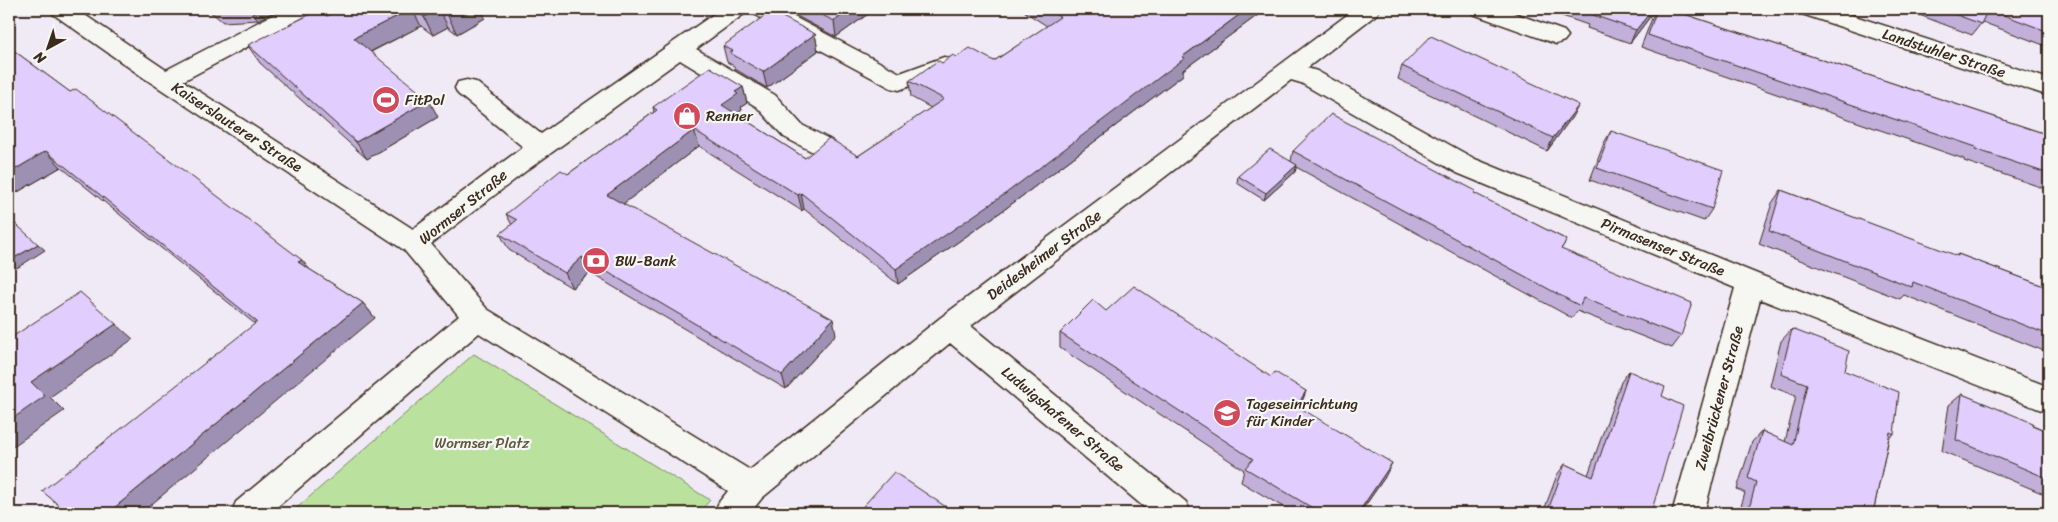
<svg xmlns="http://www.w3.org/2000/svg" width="2058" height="522" viewBox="0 0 2058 522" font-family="Sriracha,sans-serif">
  <rect width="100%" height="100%" fill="#f0eaf6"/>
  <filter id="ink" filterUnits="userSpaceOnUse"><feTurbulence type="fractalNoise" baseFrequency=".02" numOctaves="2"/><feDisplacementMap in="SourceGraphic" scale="10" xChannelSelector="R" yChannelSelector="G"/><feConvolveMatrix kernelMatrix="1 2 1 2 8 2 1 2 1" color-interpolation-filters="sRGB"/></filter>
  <g filter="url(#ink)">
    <path fill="#bae29e" stroke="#7a865e" d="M474,354L710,500L699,513H291Z"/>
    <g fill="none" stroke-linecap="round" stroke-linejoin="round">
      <g stroke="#3b2a1e" stroke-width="3">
        <path id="minor" d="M50,9H76L166,70L284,9H312L309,14L183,81L413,229L523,147L458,94L455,88L458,82L467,80L476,82L541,134L721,9H747L744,14L696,49L775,95L802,125L831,140L835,146L831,152L822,155L813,152L784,137L757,107L680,60L526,171L431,244L487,309L750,470L940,318L1355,9H1380L1377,14L1307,68L1317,71L1475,159L1760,275L2049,387V413L1760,299L1704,513H1672L1735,288L1457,173L1301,83L1291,80L971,326L1186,502L1191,513H1151L950,343L762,498L750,513H714L719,502L728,491L479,333L270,513H231L236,502L459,316L404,250L144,78L53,14Z
          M751,9H779L900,73L944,57L952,59L956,65L952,71L899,90L891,88L754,14Z
          M1470,9H1503L1564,31L1568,36L1564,41L1556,44L1548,41L1473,14Z
          M1799,9H1833L2049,79V96L1802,14Z"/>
      </g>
      <use href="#minor" fill="#f6f6f2" fill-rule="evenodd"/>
    </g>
    <path fill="#c2b0da" stroke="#3b2a1e" d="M207,9H280L258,20L223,22Z
      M342,9H488L483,12L485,18L457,34L448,27L433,35L421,26L371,52L438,117L367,159L260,63L248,46L327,16Z
      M792,9H875L836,37L793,14Z
      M1025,9H1266L1183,70V75L1005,209L898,284L804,209L802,211L699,146L623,204L836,334L786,389L590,273L572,288L509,250L500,234L512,225L506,214L568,174L654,112L653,107L743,87L747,103L741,107L742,110L736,114L805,158L858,156L931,108L911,97L909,81L942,63L957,57L994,61L1047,26L1025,12Z
      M1542,9H1656L1630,43L1587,28L1588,25Z
      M1657,9H1669L2049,135V190L1964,161V159L1641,47L1652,18Z
      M1906,9H2049V47L1982,22L1972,35L1906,10Z
      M815,34L818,51L767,88L735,69L734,66L727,62L723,46Z
      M9,47L309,269L363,303L375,318L255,324L61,167L9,197Z
      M1402,66L1572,117L1547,151L1398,79Z
      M1611,131L1712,209L1704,221L1590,180L1604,143Z
      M1293,151L1475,194L1567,240L1561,249L1681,336L1672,348L1577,311L1572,318L1296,167L1295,172L1264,200L1237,183L1238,176L1291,161Z
      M1781,190L1956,256L1958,254L2049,288V353L1904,295L1900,299L1759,244L1772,203Z
      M1106,311L1306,391L1299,408L1385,477L1360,513H1293L1241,482L1244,470L1060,348V333Z
      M1792,329L1845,371L1894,434L1889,438L1873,513H1739L1745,493L1737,489L1752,442L1762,431L1785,442L1796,396L1770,386L1781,341Z
      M1629,371L1662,396L1651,513H1543L1557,475L1565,464L1588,475L1621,382Z
      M1962,394L2049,432V513H2043L2044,494L1942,451L1949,405Z"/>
    <path fill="#9e90b2" stroke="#3b2a1e" d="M250,9H280L258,20Z
      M411,9H412L421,26L364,55L354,38Z
      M439,9L448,27L433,35L424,17Z
      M462,9H488L483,12L485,18L457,34L448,16Z
      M851,9H875L836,37L834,21Z
      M1247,9H1266L1183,70V75L1005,209L898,284L896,269Z
      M1653,9H1656L1630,43L1636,30Z
      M815,34L818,51L767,88L763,72Z
      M743,87L747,103L741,107L742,110L726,121L722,105L735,92Z
      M429,100L438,117L367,159L356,142Z
      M1579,105L1572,117L1547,151L1553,138Z
      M694,130L699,146L614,211L607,195Z
      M46,151L61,167L9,197V173Z
      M1297,165L1295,172L1264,200L1266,193Z
      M801,193L804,209L802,211L798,195Z
      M38,244L45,250L17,268L9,261Z
      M582,257L590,273L572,288L565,273Z
      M302,260L314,275L298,262Z
      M363,303L375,318L141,513H108Z
      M833,319L836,334L786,389L782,375Z
      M116,324L133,339L50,397L64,411L9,449V421L31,382Z
      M1306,391L1301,405L1292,421L1297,406Z
      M1392,463L1385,477L1360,513H1358Z"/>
    <path fill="#e1cdfe" stroke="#3b2a1e" d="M342,9H411L354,38L429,100L356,142L248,45L319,10L327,16Z
      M413,9H462L448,16L439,9L424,17Z
      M810,9H851L834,21Z
      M1047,9H1247L1182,57L1185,58L1005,194L896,269L801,193L798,195L694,130L607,195L833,319L782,375L582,257L565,273L500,234L517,220L506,214L561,170L568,174L657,110L653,107L710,67L743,87L735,92L738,94L722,105L805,158L829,138L858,156L944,99L909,81L936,62L939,61L942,63L953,55L957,57L970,48L994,61L1060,17Z
      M1585,9H1653L1636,30L1593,15L1595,12Z
      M1657,9H1669L2049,135V174L1975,149L1976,147L1648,35Z
      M1941,9H2049V32L1988,9L1981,24Z
      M771,11L815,34L763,72L730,53L733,51L723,46Z
      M1431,36L1579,105L1553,138L1402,66Z
      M9,47L70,92L76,89L302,260L298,262L363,303L108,513H68L42,491L257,322L46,151L9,173Z
      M1331,114L1476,191L1474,193L1567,240L1561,249L1692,303L1681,336L1583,298L1580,306L1293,151Z
      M1611,131L1723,170L1712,209L1597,168Z
      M1270,149L1297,165L1266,193L1238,176Z
      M1781,190L1958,256V254L2049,288V335L1913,282L1912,287L1769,231Z
      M9,218L38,244L9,261Z
      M1134,286L1271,377L1275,372L1306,391L1297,406L1392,463L1358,513H1321L1245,468L1253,459L1060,333L1093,300L1106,311Z
      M80,292L116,324L31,382L45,396L9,421V339Z
      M1792,329L1849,351L1845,371L1899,392L1894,434L1890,432L1873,513H1748L1756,482L1748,478L1762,431L1793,445L1807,384L1781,374Z
      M1629,371L1665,387L1662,396L1683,406L1651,513H1547L1565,464L1593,477Z
      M1962,394L2033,423L2032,425L2049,432V479L1956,440Z
      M894,472L955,513H857Z"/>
  </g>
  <defs>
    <g id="stadium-disc" transform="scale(1.4375)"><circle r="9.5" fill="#d1495b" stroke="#f6f6f2"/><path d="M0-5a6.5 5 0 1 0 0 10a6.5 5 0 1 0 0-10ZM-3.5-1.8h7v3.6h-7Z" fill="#fff"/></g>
    <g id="shop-disc" transform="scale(1.4375)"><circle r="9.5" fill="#d1495b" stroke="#f6f6f2"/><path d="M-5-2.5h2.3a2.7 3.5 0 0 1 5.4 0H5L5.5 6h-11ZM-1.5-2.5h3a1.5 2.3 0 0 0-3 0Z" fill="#fff"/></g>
    <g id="bank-disc" transform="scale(1.4375)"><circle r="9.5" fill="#d1495b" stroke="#f6f6f2"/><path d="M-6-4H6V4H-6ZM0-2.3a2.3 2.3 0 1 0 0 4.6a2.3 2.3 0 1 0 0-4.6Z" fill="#fff"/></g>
    <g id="school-disc" transform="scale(1.4375)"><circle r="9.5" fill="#d1495b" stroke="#f6f6f2"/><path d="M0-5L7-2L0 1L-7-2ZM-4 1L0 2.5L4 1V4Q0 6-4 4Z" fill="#fff"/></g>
  </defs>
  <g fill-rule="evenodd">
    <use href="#stadium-disc" x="386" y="100"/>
    <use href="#shop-disc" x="687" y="116"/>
    <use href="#bank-disc" x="596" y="261"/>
    <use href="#school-disc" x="1227" y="413"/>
  </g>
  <g text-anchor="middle" stroke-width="4.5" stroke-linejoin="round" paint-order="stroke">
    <g font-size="15" fill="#3b2a1e" stroke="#f6f6f2">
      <text transform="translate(1944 53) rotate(18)" y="5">Landstuhler Straße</text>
      <text transform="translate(237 127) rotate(33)" y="5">Kaiserslauterer Straße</text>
      <text transform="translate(463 207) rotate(-39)" y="5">Wormser Straße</text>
      <text transform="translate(1663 247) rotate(22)" y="5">Pirmasenser Straße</text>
      <text transform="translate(1044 255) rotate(-37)" y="5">Deidesheimer Straße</text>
      <text transform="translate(1719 398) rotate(-75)" y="5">Zweibrückener Straße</text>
      <text transform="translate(1063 419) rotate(40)" y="5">Ludwigshafener Straße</text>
    </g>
    <g font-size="15" fill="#3b2a1e" stroke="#f6f6f2" text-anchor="start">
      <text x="405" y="105">FitPol</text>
      <text x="706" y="121">Renner</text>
      <text x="615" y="266">BW-Bank</text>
      <text x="1246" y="409">Tageseinrichtung<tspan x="1246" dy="17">für Kinder</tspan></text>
    </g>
    <g font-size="15" fill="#5b583e" stroke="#f6f6f2">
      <text x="482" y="448">Wormser Platz</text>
    </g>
  </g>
  <rect width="2058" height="522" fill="none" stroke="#f6f6f2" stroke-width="30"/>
  <rect x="15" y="15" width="2028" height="492" fill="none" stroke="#3b2a1e" stroke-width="2" filter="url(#ink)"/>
  <g transform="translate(48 48) rotate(220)" stroke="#f6f6f2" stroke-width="4" paint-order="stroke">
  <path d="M0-4L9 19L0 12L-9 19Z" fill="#3b2a1e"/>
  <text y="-8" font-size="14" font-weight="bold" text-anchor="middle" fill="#3b2a1e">N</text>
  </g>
</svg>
